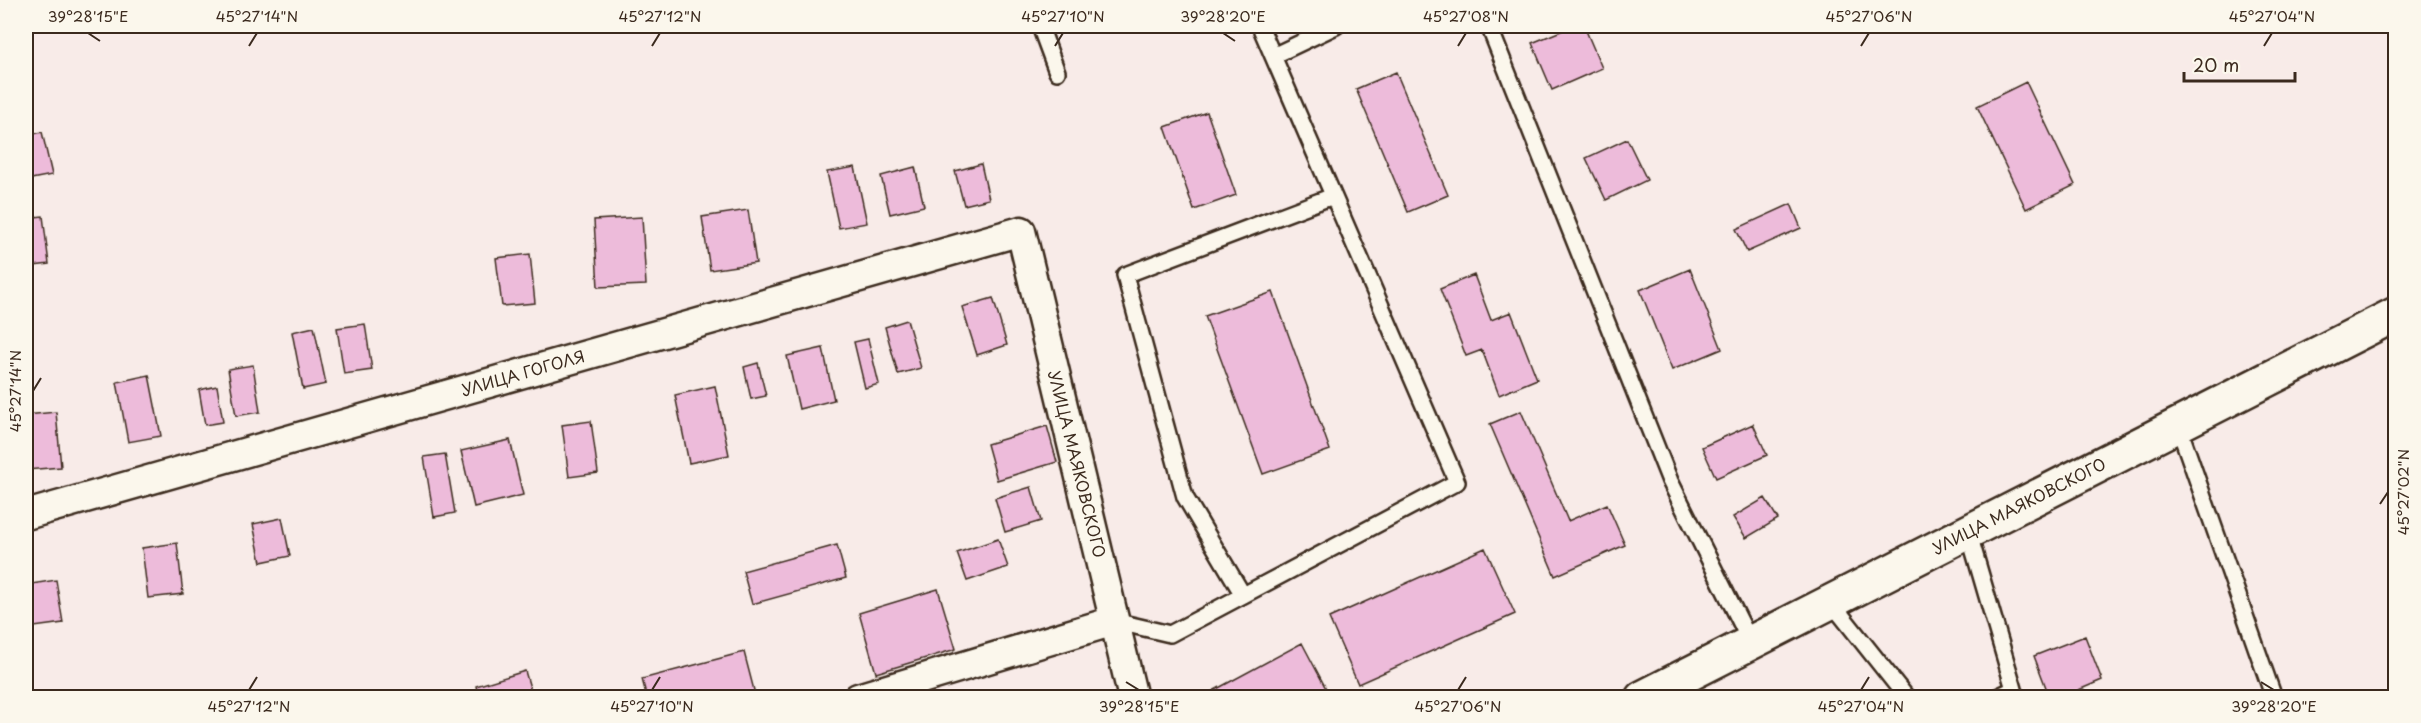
<svg xmlns="http://www.w3.org/2000/svg" width="2421" height="723" viewBox="0 0 2421 723" font-family="'Playpen Sans',sans-serif">
  <rect width="100%" height="100%" fill="#f8ebe8"/>
  <filter id="ink" filterUnits="userSpaceOnUse"><feTurbulence type="fractalNoise" baseFrequency=".0167" numOctaves="2"/><feDisplacementMap in="SourceGraphic" scale="12" xChannelSelector="R" yChannelSelector="G"/><feConvolveMatrix kernelMatrix="1 2 1 2 8 2 1 2 1" color-interpolation-filters="sRGB"/></filter>
  <g filter="url(#ink)">
    <path fill="#edbbda" stroke="#3b2a1e" stroke-width="1.5" d="M1573,26H1584L1602,68L1552,90L1532,43Z
      M1396,72L1448,195L1408,212L1356,89Z
      M2026,82L2075,185L2026,209L1977,106Z
      M1207,112L1236,195L1194,210L1165,127Z
      M42,132L52,175L26,180V136Z
      M1627,139L1647,180L1606,200L1586,158Z
      M981,164L989,199L964,205L955,171Z
      M855,167L867,223L839,228L827,172Z
      M915,167L924,206L890,214L881,176Z
      M1791,204L1801,228L1747,252L1736,229Z
      M748,210L756,263L710,270L702,217Z
      M43,216L49,264L26,267V218Z
      M642,217L646,285L598,287L594,220Z
      M530,254L535,303L502,306L496,258Z
      M1690,269L1722,349L1672,370L1640,290Z
      M1474,275L1491,320L1511,312L1537,379L1499,395L1482,350L1466,356L1440,289Z
      M1273,292L1330,450L1263,474L1205,316Z
      M993,298L1007,345L977,355L962,307Z
      M907,320L921,368L898,374L885,327Z
      M365,324L372,370L344,374L337,328Z
      M314,327L326,384L303,389L292,332Z
      M868,339L879,384L865,388L854,342Z
      M823,348L834,400L799,409L787,356Z
      M758,363L766,396L751,399L744,367Z
      M253,365L260,412L236,416L228,369Z
      M149,375L161,436L128,442L117,382Z
      M217,386L223,422L205,425L199,390Z
      M715,386L729,455L689,463L675,395Z
      M1521,411L1568,521L1607,504L1625,545L1555,576L1490,424Z
      M56,412L61,467L26,470V415Z
      M591,421L598,473L569,477L562,425Z
      M1753,424L1767,455L1716,478L1702,447Z
      M1047,426L1057,462L997,480L987,444Z
      M510,440L523,495L474,507L461,451Z
      M445,454L455,513L434,517L424,457Z
      M1031,487L1041,521L1005,532L995,498Z
      M1765,498L1778,519L1746,538L1733,517Z
      M282,518L290,556L261,562L253,524Z
      M998,539L1008,567L967,581L957,553Z
      M177,543L183,594L148,598L142,548Z
      M837,545L846,578L752,604L743,571Z
      M1485,548L1515,614L1358,684L1329,618Z
      M56,580L63,623L27,628L26,585Z
      M938,589L956,649L876,673L859,613Z
      M2085,636L2102,680L2060,698H2050L2034,656Z
      M1302,643L1331,698H1200Z
      M744,652L756,698H647L642,679Z
      M525,671L533,698H479L476,686Z"/>
    <g fill="none" stroke-linecap="round" stroke-linejoin="round">
      <g stroke="#3b2a1e" stroke-width="20">
        <path id="service" d="M1040,26L1057,72
          M1489,26L1670,481L1750,641
          M1273,56L1336,26
          M2178,425L2274,698
          M1968,531L2014,689L1995,698
          M1243,595L1185,497L1125,275L1333,196
          M1830,601L1907,698
          M1114,621L1170,634L1457,482L1260,26"/>
      </g>
      <g stroke="#3b2a1e" stroke-width="33">
        <path id="minor" d="M26,515L1021,231L1133,698
          M858,698L1114,621"/>
      </g>
      <g stroke="#3b2a1e" stroke-width="38">
        <path id="secondary" d="M1642,698L2396,314"/>
      </g>
      <use href="#service" stroke="#fbf7ec" stroke-width="15"/>
      <use href="#minor" stroke="#fbf7ec" stroke-width="28"/>
      <use href="#secondary" stroke="#fbf7ec" stroke-width="33"/>
    </g>
  </g>
  <path fill="none" stroke="#3b2a1e" stroke-width="2" d="M88,33L100,41M1223,33L1235,41M249,46L257,33M652,46L660,33M1055,46L1063,33M1458,46L1466,33M1861,46L1869,33M2264,46L2272,33M33,391L41,378M2380,504L2388,492M1126,682L1139,690M2261,682L2274,690M249,690L257,677M652,690L660,677M1458,690L1466,677M1861,690L1869,677"/>
  <g text-anchor="middle" stroke-width="6" stroke-linejoin="round" paint-order="stroke">
    <g font-size="16" fill="#3b2a1e" stroke="#fbf7ec">
      <text transform="translate(523 373) rotate(-16)" y="6">УЛИЦА ГОГОЛЯ</text>
      <text transform="translate(1077 464) rotate(76)" y="6">УЛИЦА МАЯКОВСКОГО</text>
      <text transform="translate(2019 506) rotate(-27)" y="6">УЛИЦА МАЯКОВСКОГО</text>
    </g>
  </g>
  <rect width="2421" height="723" fill="none" stroke="#fbf7ec" stroke-width="66"/>
  <path d="M2184 72v9h111v-9" fill="none" stroke="#3b2a1e" stroke-width="3"/>
  <text x="2193" y="72" font-size="18" fill="#3b2a1e" stroke="#fbf7ec" stroke-width="4.5" paint-order="stroke">20 m</text>
  <rect x="33" y="33" width="2355" height="657" fill="none" stroke="#3b2a1e" stroke-width="2"/>
  <g font-size="15" text-anchor="middle" fill="#3b2a1e">
    <text x="88" y="22">39°28'15"E</text>
    <text x="257" y="22">45°27'14"N</text>
    <text x="660" y="22">45°27'12"N</text>
    <text x="1063" y="22">45°27'10"N</text>
    <text x="1223" y="22">39°28'20"E</text>
    <text x="1466" y="22">45°27'08"N</text>
    <text x="1869" y="22">45°27'06"N</text>
    <text x="2272" y="22">45°27'04"N</text>
    <text transform="translate(16 391) rotate(-90)" y="5">45°27'14"N</text>
    <text transform="translate(2404 492) rotate(-90)" y="5">45°27'02"N</text>
    <text x="249" y="712">45°27'12"N</text>
    <text x="652" y="712">45°27'10"N</text>
    <text x="1139" y="712">39°28'15"E</text>
    <text x="1458" y="712">45°27'06"N</text>
    <text x="1861" y="712">45°27'04"N</text>
    <text x="2274" y="712">39°28'20"E</text>
  </g>
</svg>
